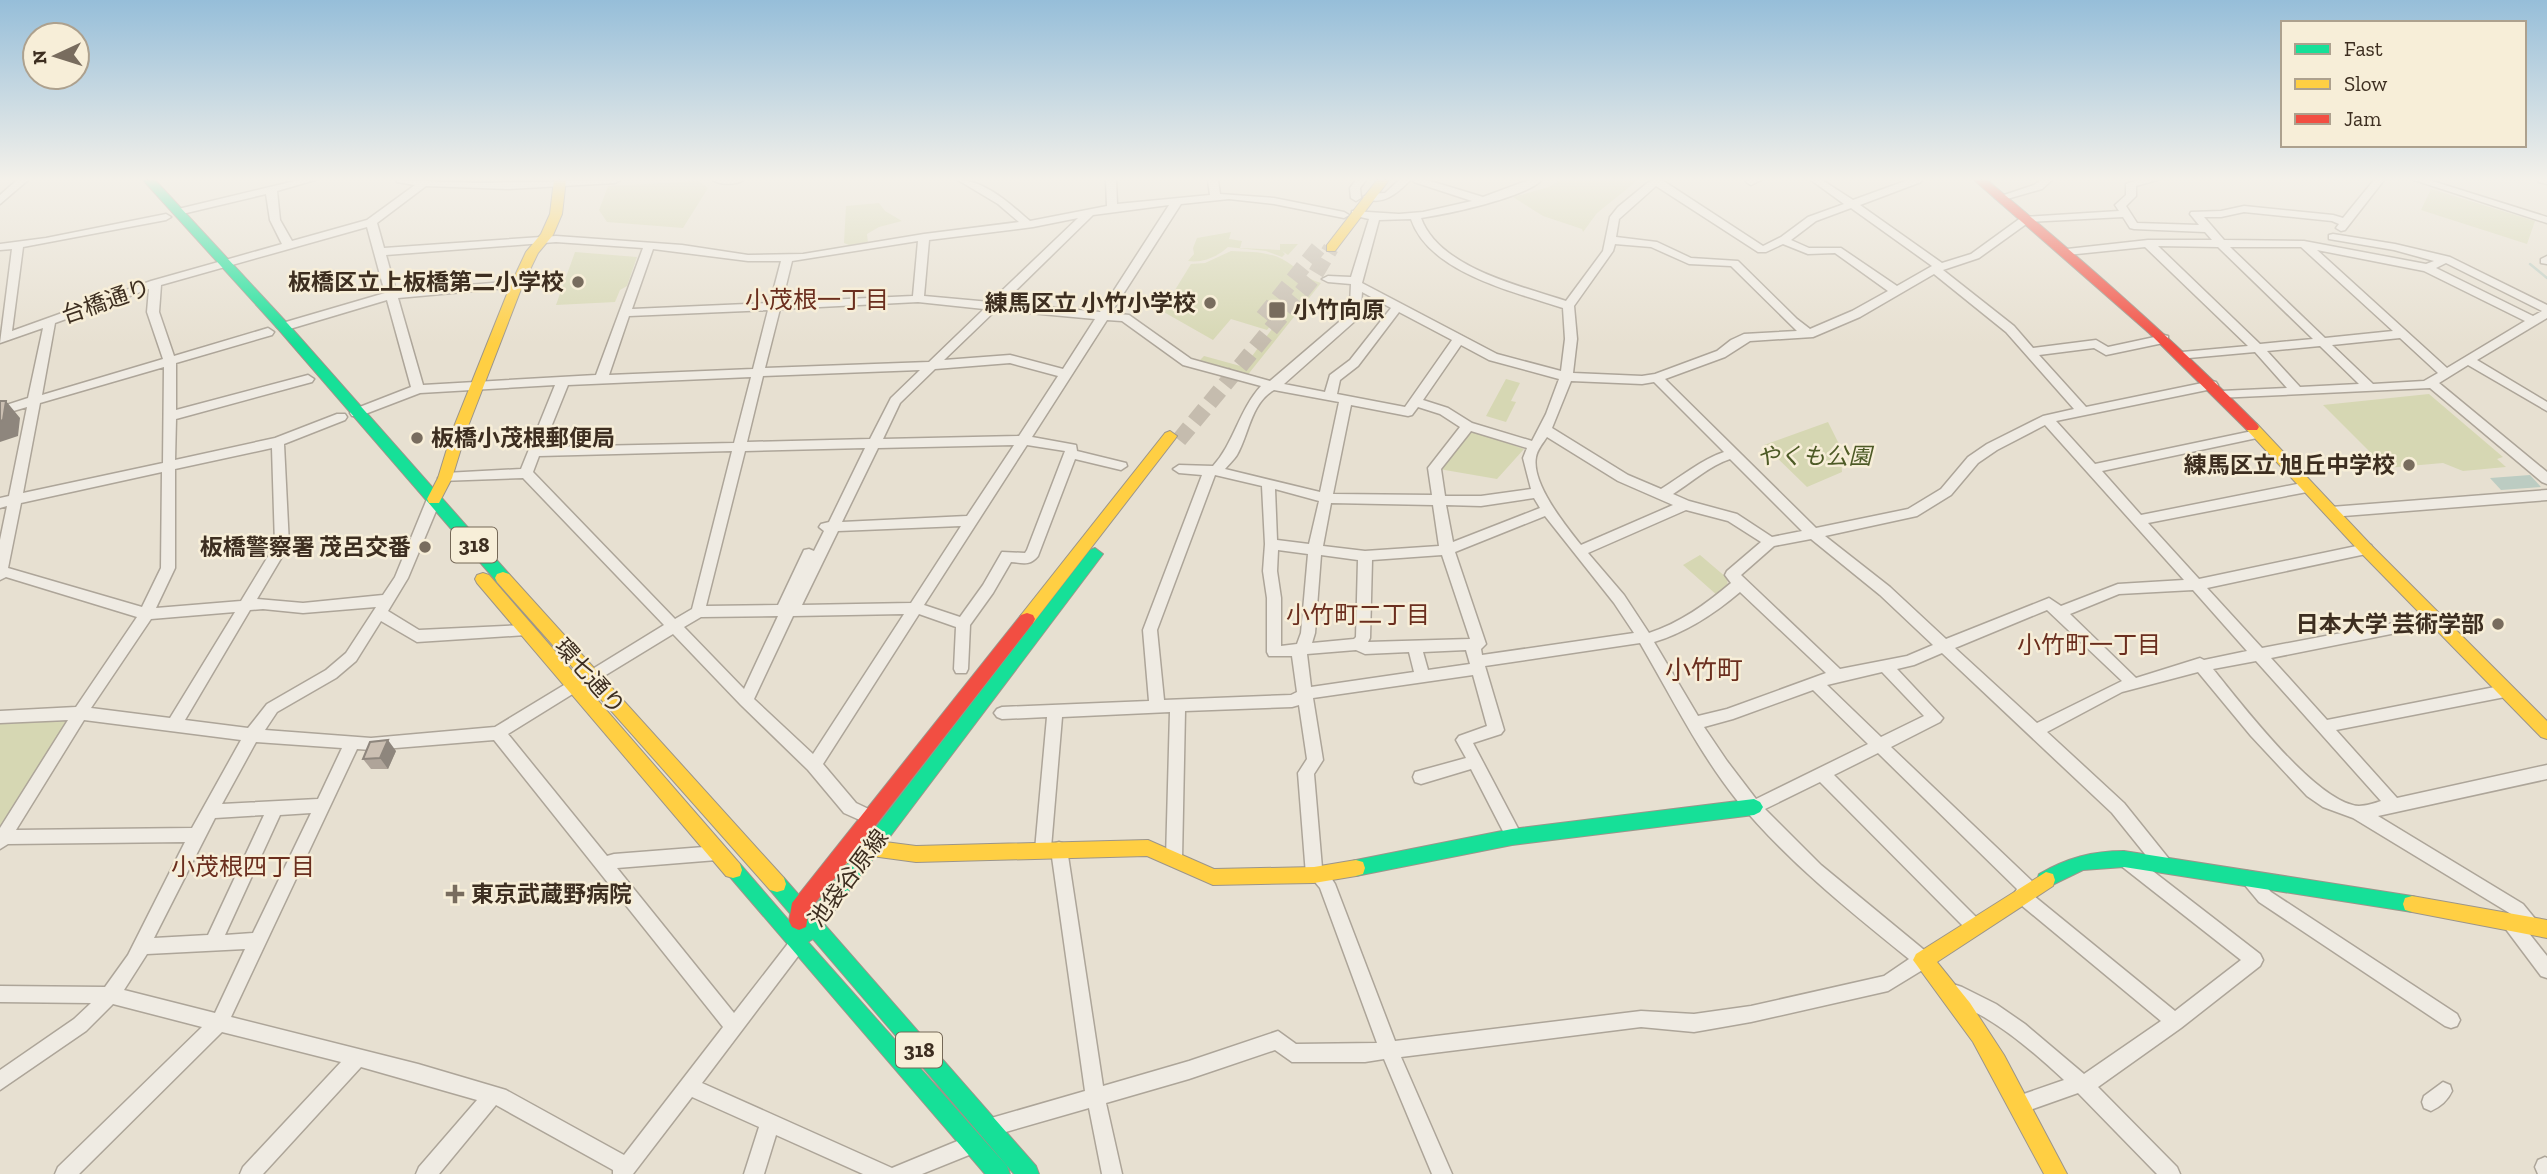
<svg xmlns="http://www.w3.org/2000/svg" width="2547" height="1174" viewBox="0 0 2547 1174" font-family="'Zilla Slab','Noto Sans JP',serif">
  <rect width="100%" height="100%" fill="#e7e0d1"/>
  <path fill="#d6d7b3" d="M1560,180H1638L1597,213L1583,232L1582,229L1543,216L1513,197L1549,187Z
    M699,181L708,188L683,228L607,222L599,210L608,186Z
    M2431,189L2535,221L2527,244L2421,210Z
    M879,203L885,211L902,221L879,227L867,234L868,243L851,246L844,243L846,206Z
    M1231,232L1229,239L1242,241L1240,248L1280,250V244H1298L1288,255L1282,251L1285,254L1282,257L1266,251L1228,247C1217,257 1203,263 1188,261L1194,254L1193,248L1197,238Z
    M1231,251C1248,252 1266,251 1282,259C1297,266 1304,279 1321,283L1246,377L1198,362L1204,356L1244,367L1275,325L1282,311L1267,330L1231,319L1213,340L1162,311L1191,264L1205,263Z
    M575,252L637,257L627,286L620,290L615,302L556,305Z
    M1506,379L1520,383L1511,401L1516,402L1506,422L1486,416Z
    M2429,394L2503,457L2497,459L2506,467L2463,471L2443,463L2386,468L2323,405Z
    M1828,422L1840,446L1842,472L1807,487L1764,445Z
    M1470,430L1524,449L1497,479L1439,469Z
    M1700,555L1727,578L1728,587L1718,596L1683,565Z
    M66,719L69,723L6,825L0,828V723Z"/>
  <path fill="#bcccc2" d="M2530,475L2541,487L2501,490L2490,478Z"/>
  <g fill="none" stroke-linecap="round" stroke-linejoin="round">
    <path stroke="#bcccc2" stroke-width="2.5" d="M2530,264L2547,278"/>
    <path stroke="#c5bcae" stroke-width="16" stroke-dasharray="16 8" stroke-linecap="butt" d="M1263,317L1320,246
      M1179,440L1313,278L1331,248"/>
    <g stroke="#ada599" stroke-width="3">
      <path id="street" d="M17,180H28L0,204V195Z
        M299,180H315L277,191L280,220L292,241L367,220L415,185L397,182L396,180L481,183L620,180L615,183L508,189L426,186L377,223L384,248L556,236L682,245L748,255L803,254L924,234L1019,222L998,204L958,180C985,180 1010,204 1030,221L1107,206L1106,180H1116L1117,204L1210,195L1208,180H1218L1220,194L1274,198L1344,212L1349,215L1344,218L1274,204L1229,199L1181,204L1111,313L1129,315L1191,359L1270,381L1346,316L1350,305L1351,284L1328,282L1322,279L1328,276L1351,277L1369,219L1352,215V211L1399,214L1423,212L1472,201L1414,182L1413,180H1427L1483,197L1529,180H1542C1524,198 1448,214 1421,218C1439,268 1521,286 1566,301L1603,251L1610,217L1618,207L1651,180H1662L1763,246L1781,237L1808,217L1844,204L1811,180H1822L1853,200L1908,180H1922L1921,182L1860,205L1942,263L1971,254L2022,217L2119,211L2115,205L2126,195V184L2138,180H2157L2136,186V196L2126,206L2137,223L2199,225L2190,214L2191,212L2221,211L2244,206L2333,215L2343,218L2374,180H2384L2345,230L2341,231L2336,228L2339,224L2332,221L2244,212L2221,217H2204L2224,240L2304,241L2426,264L2434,261L2394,250L2329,239V235L2333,234L2395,244L2450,257L2547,305V318L2477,360L2547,402V411L2468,365L2439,383L2547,472V484L2542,482L2430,388L2217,398L2215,395L2221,391L2287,388L2255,352L2178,359L2176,356L2182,352L2248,346L2145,247L2067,255L2061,252L2067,249L2148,240H2212L2205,232L2134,229L2130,228L2123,217L2029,222L1979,258L1943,270L2014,326L2033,348L2096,340L2108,347L2164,335L2168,336V342L2106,355L2094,348L2039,355L2086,407L2212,381L2216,382L2218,385L2216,388L2212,389L2056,421L2095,464L2257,430L2261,431L2263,434L2261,437L2257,438L2102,471L2141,515L2307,482L2312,484L2314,487L2312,490L2307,492L2148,523L2199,579L2366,544L2371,545L2373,549L2366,554L2207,588L2262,648L2436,615L2441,616L2443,620L2441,624L2271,658L2327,720L2505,685L2510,687L2512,691L2510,695L2505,697L2336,730L2397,798L2547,765V779L2378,816L2523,904L2541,926L2538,931L2528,932L2547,956V978L2541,976L2505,928L2502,923L2505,918L2512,916L2511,914L2353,818L2323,807L2307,796L2251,736L2198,672L2122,692L2047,732L2124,803L2169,859L2171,864L2169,869L2163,871L2157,869L2112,813L1942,653L1914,665L1897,669L1943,718L1940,722L1891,747L2036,885L2038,890L2034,896L2175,1011L2241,960L2120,865L2118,860L2120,855L2126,853L2132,855L2260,954L2263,960L2260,966L2181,1028L2098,1087L2177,1167L2180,1174H2157L2078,1093L2019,1114L2012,1112L2010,1105L2012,1098L2064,1080C2039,1057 2013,1034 1984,1017C1973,1010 1953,1005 1947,993L1950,987L1956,985L1962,987L1996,1004L2025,1024L2084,1074L2161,1021L2015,900L2013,895L2017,889L1878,753L1834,775L1979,920L1982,925L1979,930L1973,933L1967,930L1820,782L1765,809L1821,865L1929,954L1932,960L1929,966L1888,991L1751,1022L1694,1032L1641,1027L1401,1057L1452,1174H1432L1384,1059L1365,1062H1292L1275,1050L1189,1079L1106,1103L1122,1174H1102L1089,1108L988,1137L981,1135L979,1128L981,1121L1085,1091L1051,850L1049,855L1043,857L1037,855L1035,850L1047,717L1002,719L997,717L994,713L997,709L1002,707L1149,701L1143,630L1202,475L1179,473L1173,469L1179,465L1213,466C1234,443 1239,410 1261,386L1183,365L1122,321L1107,320L1032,437L1076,445L1077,451L1126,463L1127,466L1121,470L1075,459L1038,556C1030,566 1023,563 1011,562L993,593L970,625L968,669L966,673H956L954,669L956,627L919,614L823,764L856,803L877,813L879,818L877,823L871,825L844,813L808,770L741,705L673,634L596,681H586L584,677L586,673L664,625L523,478L440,481L438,478L445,473L521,469L555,385L420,393L360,416H352L350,413L352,410L411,387L387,300L283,331L277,327L279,324L385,293L367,227L161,285L159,312L174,356L268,328L274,332L272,335L176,363V410L308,375L314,379L312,382L176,419L175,460L275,438L337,414H345L347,417L345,420L284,444L289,545L257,599L303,603L383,595L395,577L427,499L434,494L441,499L408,578L388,611L419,630L526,625L531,626L533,630L531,634L526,635L417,642L381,621L356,661L336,678L277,712L265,730L371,738L495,727L569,682H579L581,686L579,690L508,734L607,856L614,854L717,846L723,848L725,853L723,858L717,860L617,868L734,1013L793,937L799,935L805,937L808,943L702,1083L892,1168L972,1135L979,1137L981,1144L979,1151L922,1174H863L776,1135L764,1174H744L759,1127L692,1097L633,1174H613V1170L496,1105L439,1174H416L419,1167L477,1100L361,1067L263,1174H240L243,1167L341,1062L222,1032L79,1174H55L58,1167L202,1027L113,1004L86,1031L0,1090V1070L74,1019L91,1003L0,1002V986L105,987L128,955L185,842L8,844L0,849V828L68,720L0,723V711L76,707L137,617L6,577L0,580V540L7,506L0,508V498L9,496L27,407L0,415V407L28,398L43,328L0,343L12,249L0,250V244L46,238L166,214L171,217L166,220L23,247L12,331L151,281L282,244L270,220L266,194L178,215L173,212L174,210ZM1656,186L1758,252H1766L1783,244L1808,254L1835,253L1888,291L1852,311L1810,329L1797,319L1738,261L1691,258L1657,242L1616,237L1619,219ZM1169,205L1100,312L1003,303L1093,215ZM1851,208L1932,266L1897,286L1841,248H1809L1791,240L1816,221ZM1078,218L990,302L924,296L929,240L1033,227ZM1411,219C1429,273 1515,292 1563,308L1565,339L1561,371L1497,354L1362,283L1379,220ZM918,241L913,296L782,302L792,261ZM556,242L643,248L596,375L423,385L398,298L517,287L523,284L517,281L396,291L386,255ZM1615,244L1651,247L1689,264L1731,266L1797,331L1744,334L1731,340L1717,351L1655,374L1642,376L1573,373L1577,339L1574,306L1613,251ZM2158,246L2218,247L2313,339L2260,344ZM2230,247H2301L2393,331L2325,338ZM653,249L748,261H781L770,303L632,309ZM2317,250L2424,271L2525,321L2447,368ZM2446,263L2542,311L2533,316L2436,268ZM1934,274L2006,332L2074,409L2043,416L1987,444L1968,457L1941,489L1908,509L1816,528L1665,379L1725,357L1750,341L1813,337L1860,317ZM149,289L147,312L163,359L42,395L55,323ZM1362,292L1391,308L1350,360L1330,375L1325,392L1284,384L1355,321L1361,305ZM918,302L984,309L929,362L765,368L780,309ZM768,310L753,369L609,375L629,316ZM996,310L1095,319L1063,369L1010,355L944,360ZM1399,312L1452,340L1405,407L1337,394L1340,380L1358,366ZM2400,338L2438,373L2424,381L2373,384L2332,345ZM1461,345L1489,360L1559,379L1546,414L1532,441L1472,423L1448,408L1423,400ZM2320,346L2359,384L2300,387L2267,351ZM1010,363L1058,376L1019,436L883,439L900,403L935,369ZM164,367L163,463L23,493L40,403ZM920,370L891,398L870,439L747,442L763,376ZM751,377L734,443L543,447L568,385ZM1571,381L1642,384L1654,382L1724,452C1701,460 1682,476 1661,489L1628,475L1552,428ZM1274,390L1339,402L1320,492L1225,469C1229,464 1234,460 1237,455C1249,434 1251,403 1274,390ZM1351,405L1408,416L1412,415L1418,407L1440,414L1460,427L1428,468L1432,495L1333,494ZM2045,425L2184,580L2118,584L2061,606L2049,598L1946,639L1890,587L1825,536L1917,516L1951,495L1978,463L1997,450ZM1471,431L1527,448L1523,458L1531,489L1481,496H1445L1441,469ZM1547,437L1618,481L1673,505L1581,545C1565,525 1531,483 1536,457C1537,450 1543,443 1547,437ZM1014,445L967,516L842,522L878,448ZM1027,445L1065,451L1027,550L1025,553L1002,552L983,585L960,617L924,605ZM272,448L275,545L241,601L156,608L175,568V469ZM865,448L829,522L821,524L819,527L824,531L814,551L809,549L804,550L778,605L706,606L745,451ZM732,451L692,609L675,619L533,472L539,456ZM1730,459L1802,531L1772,537L1737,514L1689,501L1673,494C1692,482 1709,466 1730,459ZM162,472L161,568L142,607L8,568L21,503ZM1215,475L1262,486L1265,544L1263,571L1267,598V652L1269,656H1292L1297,692L1291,695L1164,700L1157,630ZM1275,489L1319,501L1309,544L1277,540ZM1534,498L1540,508L1453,542L1446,505L1481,506ZM1331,503L1433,505L1439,546L1365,551L1323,546ZM1686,510L1728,521L1761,542L1727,571L1725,575L1731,583C1706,604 1680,623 1649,633L1624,595L1588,553ZM1545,516L1614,603L1634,633L1482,655L1481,649L1486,644L1455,552ZM961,526L911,603L802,605L838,531ZM1811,539L1880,595L1933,645L1907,656L1840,669L1741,575L1774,546ZM1278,550L1308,554L1301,633L1297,644L1281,646V598L1277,571ZM1321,555L1358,560L1356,637L1354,639L1312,643L1315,633ZM1442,555L1470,639L1368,642L1370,638L1372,560ZM2193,590L2247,651L2204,660L2200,658L2136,678L2070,614L2119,594ZM1740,592L1826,673L1727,709L1698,716L1654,642C1687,632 1714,614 1740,592ZM376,607L346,653L326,670L267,704L248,728L185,720L250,610L263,609L303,613ZM2047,610L2122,681L2037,723L1955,648ZM235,612L170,718L91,708L151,619ZM904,614L813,754L754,699L793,616ZM778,616L744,689L684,627L701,617ZM1640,643C1671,696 1698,751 1736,799C1786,860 1848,910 1909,959L1884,976L1751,1006L1694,1014L1641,1011L1395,1041L1335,884L1326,870L1322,868L1314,774L1323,760L1313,698L1473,675L1487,726L1459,736L1456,740L1466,758L1415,772L1413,777L1415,782L1421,784L1471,769L1508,841L1514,843L1520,841L1522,836L1473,743L1501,734L1504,730L1485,666ZM1356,650L1365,654L1409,652L1414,672L1311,687L1307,654ZM1466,650L1470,664L1428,670L1423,652ZM2256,661L2381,801C2375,803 2366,806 2359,806C2317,804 2240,702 2213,669ZM1882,672L1924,716L1881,737L1827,685ZM1813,690L1868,744L1756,799L1727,761L1704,727L1733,719ZM1299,705L1307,759L1298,773L1306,875L1308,880L1315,882L1320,888L1377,1043L1296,1044L1278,1031L1189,1061L1103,1086L1067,849L1065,844L1059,842L1053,844L1051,848L1062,717L1170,712L1166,859L1168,864L1174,866L1180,864L1182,859L1185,711L1292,707ZM84,720L241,740L192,828L16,830ZM494,740L723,1027L624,1155L506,1090L418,1064L231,1017L357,749L371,750ZM256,742L342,748L318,799L222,804ZM311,813L253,933L225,935L280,815ZM264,815L208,935L154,938L215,818ZM245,949L215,1013L124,990L147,954Z
        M713,180H743C737,185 719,185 713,180Z
        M1356,180H1366L1360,188L1361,198L1356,201L1351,198L1350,188Z
        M1399,180H1410C1398,193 1381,208 1363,197L1368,194L1385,193Z
        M1748,180H1761L1751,185L1746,182Z
        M2041,180H2052L2042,189L2000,201L1995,198L2034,185Z
        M2414,180H2429L2547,217V223Z
        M2538,180H2547V184L2539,182Z
        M2547,256V264L2541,263V259Z
        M2547,490V500L2331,517L2324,512L2331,507Z
        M2247,871L2253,873L2271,892L2457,1014L2460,1020L2457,1026L2451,1028L2445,1026L2259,902L2239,878L2241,873Z
        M2443,1082L2450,1085L2452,1091C2448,1100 2440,1107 2431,1111L2424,1108L2422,1102L2424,1096Z
        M2545,1157L2547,1158V1174H2538L2535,1167L2538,1160Z"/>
    </g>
    <g stroke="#9c958a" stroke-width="2">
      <path id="fast" d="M143,180H155L288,324L509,574L511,578L509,582H497L279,330Z
        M1095,548L1103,554L1100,558L824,924L1036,1166L1039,1174H1014L813,939L808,942L1007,1166L1010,1174H985L724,870L726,864L733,862L740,864L797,930L800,925L770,890L768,884L770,878L777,876L784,878L812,910L1090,550Z
        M1754,799L1760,802L1763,807L1760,812L1754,815L1512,845L1356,876L1349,874L1347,868L1349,862L1356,860L1512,829Z
        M2124,851L2412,896L2419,898L2421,904L2419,910L2412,912L2124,867L2083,870L2046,888L2039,886L2037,880L2039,874C2067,858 2092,851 2124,851Z"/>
    </g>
    <g stroke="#9c958a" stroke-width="2">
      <path id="slow" d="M554,180H566L562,214L553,235L538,253L523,284L467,429L452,478L439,503H429L427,499L438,478L453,429L511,284L526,252L541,234L550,214Z
        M1377,180H1389L1335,251H1327V245Z
        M2252,422L2257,424L2371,545L2547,721V739L2541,737L2361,553L2247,430L2245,427Z
        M1170,431L1177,436L1175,439L1033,623H1021L1019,619L1021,615L1165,433Z
        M503,572L509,574L784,878L786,884L784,890L777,892L770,890L497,582L495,578L497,574Z
        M483,573L489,575L740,864L742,870L740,876L733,878L726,876L477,583L475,579L477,575Z
        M862,839L916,846L1148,840L1214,869L1314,867L1356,860L1363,862L1365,868L1363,874L1356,876L1314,883L1213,885L1147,856L916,862L864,855L839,867L832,865L830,859L832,853Z
        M2046,872L2053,874L2055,880L2053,886L1937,962L1970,1003L2004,1055L2067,1174H2044L1973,1042L1913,960L1916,954Z
        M2412,896L2547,920V938L2412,912L2405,910L2403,904L2405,898Z"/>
    </g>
    <g stroke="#9c958a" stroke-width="2">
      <path id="jam" d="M1974,180H1987C2080,258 2171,337 2257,424L2259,427L2257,430H2247L2149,333Z
        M1027,613L1033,615L1035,619L1033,623L809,911L806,927L799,930L792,927L789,921L792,903L1021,615Z"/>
    </g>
    <use href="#street" fill="#efebe3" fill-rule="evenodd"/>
    <use href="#fast" fill="#16e098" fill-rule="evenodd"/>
    <use href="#slow" fill="#ffcf43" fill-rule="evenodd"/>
    <use href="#jam" fill="#f24e42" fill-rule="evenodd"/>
  </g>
  <path fill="#afa499" d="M396,751L388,769H371L363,759Z"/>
  <path fill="#8e867d" d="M6,401L20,418L18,436L0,442V421Z
    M388,740L396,751L388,769L380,758Z"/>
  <path fill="#cbbfb2" stroke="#8e867d" stroke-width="2" d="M0,401H6L3,420L0,421Z
    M388,740L380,758L363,759L370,742Z"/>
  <linearGradient id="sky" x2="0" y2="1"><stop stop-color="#96bed9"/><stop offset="0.52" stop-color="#f4f1ea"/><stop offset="1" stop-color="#f4f1ea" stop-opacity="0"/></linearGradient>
  <rect width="2547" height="344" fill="url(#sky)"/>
  <g fill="#786c5e" stroke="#f7eed8" stroke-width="2.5">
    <circle cx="578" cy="282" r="7"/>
    <circle cx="1210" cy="303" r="7"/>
    <rect x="1268" y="301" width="18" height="18" rx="3.5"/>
    <circle cx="417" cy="438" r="7"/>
    <circle cx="2409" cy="465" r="7"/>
    <circle cx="425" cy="547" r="7"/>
    <circle cx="2498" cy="624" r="7"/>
    <path d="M451.5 883.5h7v7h7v7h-7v7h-7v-7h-7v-7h7z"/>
  </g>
  <g text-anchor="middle" stroke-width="5" stroke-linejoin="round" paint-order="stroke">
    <g fill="#f7eed8" stroke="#756857" stroke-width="2">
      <rect x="451" y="527.5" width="46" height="35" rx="5"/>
      <rect x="896" y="1032.5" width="46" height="35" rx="5"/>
    </g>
    <g font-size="21" font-weight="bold" fill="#3d2e20">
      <text x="474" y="552">318</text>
      <text x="919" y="1057">318</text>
    </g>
    <g font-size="23" font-weight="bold" fill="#3d2e20" stroke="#f7eed8" text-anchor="end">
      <text x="564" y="290">板橋区立上板橋第二小学校</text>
      <text x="1196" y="311">練馬区立 小竹小学校</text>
      <text x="1293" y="318" text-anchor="start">小竹向原</text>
      <text x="431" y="446" text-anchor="start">板橋小茂根郵便局</text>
      <text x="2395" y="473">練馬区立 旭丘中学校</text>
      <text x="411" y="555">板橋警察署 茂呂交番</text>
      <text x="2484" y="632">日本大学 芸術学部</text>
      <text x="471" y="902" text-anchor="start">東京武蔵野病院</text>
    </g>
    <g font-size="23" fill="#3d2e20" stroke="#f7eed8">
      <text transform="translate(106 301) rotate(-19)" y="8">台橋通り</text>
      <text transform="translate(590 676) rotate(48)" y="8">環七通り</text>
      <text transform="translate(848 878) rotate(-53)" y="8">池袋谷原線</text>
    </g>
    <g font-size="23" font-style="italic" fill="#4d5a26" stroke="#f7eed8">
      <text x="1814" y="464">やくも公園</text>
    </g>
    <g font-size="24" fill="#6b2e1e" stroke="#f7eed8">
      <text x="817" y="308">小茂根一丁目</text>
      <text x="1358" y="623">小竹町二丁目</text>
      <text x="2089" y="653">小竹町一丁目</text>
      <text x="243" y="875">小茂根四丁目</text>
    </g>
    <g font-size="26" fill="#6b2e1e" stroke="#f7eed8">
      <text x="1704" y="679">小竹町</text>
    </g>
  </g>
  <rect x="2281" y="21" width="245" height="126" fill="#f7eed8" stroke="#ada18e" stroke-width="2"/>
  <rect x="2295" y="44" width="35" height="10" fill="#16e098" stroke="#ada18e" stroke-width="2"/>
  <text x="2344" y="56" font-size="21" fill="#3d2e20">Fast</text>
  <rect x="2295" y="79" width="35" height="10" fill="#ffcf43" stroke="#ada18e" stroke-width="2"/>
  <text x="2344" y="91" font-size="21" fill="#3d2e20">Slow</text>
  <rect x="2295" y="114" width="35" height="10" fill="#f24e42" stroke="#ada18e" stroke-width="2"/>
  <text x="2344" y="126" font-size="21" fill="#3d2e20">Jam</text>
  <g transform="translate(56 56) rotate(266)"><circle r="33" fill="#f7eed8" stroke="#ada18e" stroke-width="2"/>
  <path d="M0-5L12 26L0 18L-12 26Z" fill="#786c5e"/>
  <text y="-10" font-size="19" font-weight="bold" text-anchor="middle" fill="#3d2e20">N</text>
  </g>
</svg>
